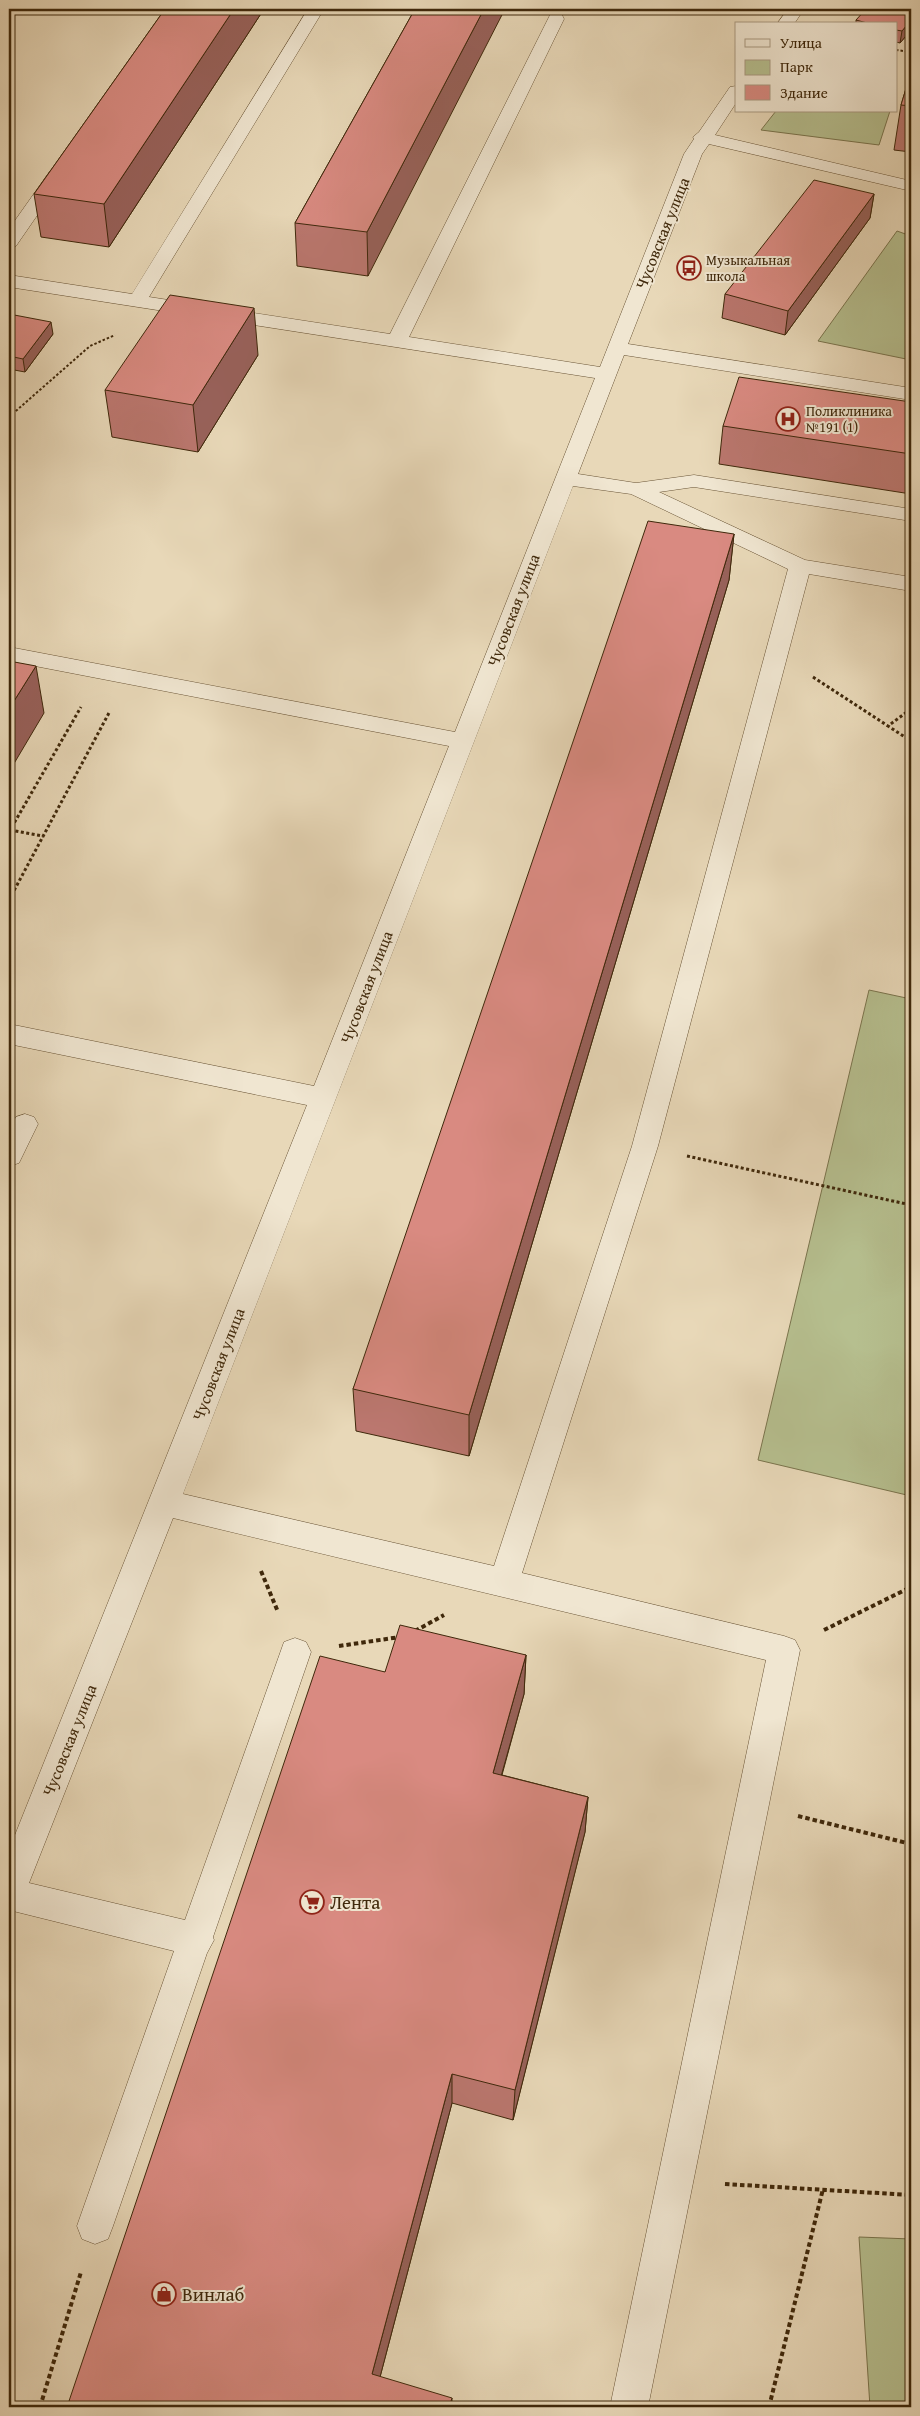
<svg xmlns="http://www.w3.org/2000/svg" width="920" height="2416" viewBox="0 0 920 2416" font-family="'Gentium Book Plus',serif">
  <rect width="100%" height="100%" fill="#e8d8b8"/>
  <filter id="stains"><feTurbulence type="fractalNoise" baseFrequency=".004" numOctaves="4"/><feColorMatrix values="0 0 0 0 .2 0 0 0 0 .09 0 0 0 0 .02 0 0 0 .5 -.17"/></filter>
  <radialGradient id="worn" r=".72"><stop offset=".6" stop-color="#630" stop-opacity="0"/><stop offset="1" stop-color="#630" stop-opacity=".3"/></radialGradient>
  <path fill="#b6bf8f" stroke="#7a744d" d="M776,111H890L879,145L761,130Z
    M897,231L911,236V360L818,341Z
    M869,990L911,999V1496L758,1460Z
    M859,2237L911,2239V2407H870Z"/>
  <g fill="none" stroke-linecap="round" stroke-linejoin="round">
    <g stroke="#695436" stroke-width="1">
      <path id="minor" d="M308,9H324L149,297L390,334L548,19L550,15H562L564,19L409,337L600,367L684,154L694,139L693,137L699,132L730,87L736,86V103L715,135L911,181V191L709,144L702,154L628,344L911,388V400L624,355L578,474L636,483L694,475L911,509V521L694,487L659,492L805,560L911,577V591L809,574L658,1146L522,1573L784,1636L795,1640L800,1650L648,2407H610L766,1660L173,1518L29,1883L185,1920L284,1642L295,1638L306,1642L311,1652L213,1937L214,1940L207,1953L113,2226L108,2239L95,2244L82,2239L77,2226L174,1951L9,1910V1850L307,1105L9,1044V1024L314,1086L449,746L9,661V647L455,732L595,378L9,287V275L132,294ZM573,486L631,494L788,569L632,1146L494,1566L183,1494Z
        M788,9H804L794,24H777Z
        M56,170L62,171L65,175L16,246L9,248V229L50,171Z
        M25,1114L34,1117L38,1124L19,1163L9,1166V1130L16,1117Z"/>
    </g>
    <path stroke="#3f280b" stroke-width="2" stroke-dasharray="2.5 2" stroke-linecap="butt" d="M896,50L911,52
      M907,310L911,309
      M9,417L90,346L115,335"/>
    <path stroke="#3f280b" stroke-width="3" stroke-dasharray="3 2.5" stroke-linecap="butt" d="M813,677L888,726
      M911,709L888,726L911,741
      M10,830L43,836
      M9,832L81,707
      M9,900L110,711
      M687,1156L911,1205"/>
    <path stroke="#3f280b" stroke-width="4" stroke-dasharray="4.5 3" stroke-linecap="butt" d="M261,1571L278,1612
      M824,1630L911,1587
      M415,1631L444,1615
      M339,1646L400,1637
      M798,1816L911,1844
      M725,2184L911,2195
      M40,2407L81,2272
      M769,2407L823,2189"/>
    <use href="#minor" fill="#f0e6d1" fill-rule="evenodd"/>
  </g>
  <path fill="#bb776f" stroke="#3f280b" d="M165,9H264L109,247L41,237L34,194Z
    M415,9L368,276L297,266L295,223Z
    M911,9V30L900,43L896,42V24H856V20Z
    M911,72V152L894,150L901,105Z
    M874,194L870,218L785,335L722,318L725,294Z
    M9,314L53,334L25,372L9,369Z
    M258,355L198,452L112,437L105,390Z
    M911,402V494L719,464L723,426Z
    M734,534L729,580L469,1456L356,1431L353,1389Z
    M526,1655L524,1694L502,1775L588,1797L585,1832L513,2120L452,2103L380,2377L67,2407L385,1672Z"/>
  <path fill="#98615a" stroke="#3f280b" d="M234,9H264L109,247L104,204Z
    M484,9H505L368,276L367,232Z
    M911,20V30L900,43L902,31Z
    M874,194L870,218L785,335L788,311Z
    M254,308L258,355L198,452L193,405Z
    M51,322L53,334L25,372L23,359Z
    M734,534L729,580L469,1456V1415Z
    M36,666L44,713L9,772V709Z
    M526,1655L524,1694L492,1809L493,1773Z
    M588,1797L585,1832L513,2120L515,2090Z
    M452,2074V2103L375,2396L372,2374Z
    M452,2398V2407H449Z"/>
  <path fill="#d98a81" stroke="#3f280b" d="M165,9H234L104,204L34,194Z
    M415,9H484L367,232L295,223Z
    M866,9H911V20L902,31L896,30V24H871L856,20Z
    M911,72V106L901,105Z
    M814,180L874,194L788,311L725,294Z
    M170,295L254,308L193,405L105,390Z
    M9,314L51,322L23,359L9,356Z
    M739,377L911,402V454L723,426Z
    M648,521L734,534L469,1415L353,1389Z
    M9,661L36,666L9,709Z
    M400,1625L526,1655L493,1773L588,1797L515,2090L452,2074L372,2374L452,2398L449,2407H67L320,1656L385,1672Z"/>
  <defs>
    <g id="bus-ring" transform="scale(1.25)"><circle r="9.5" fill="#f0e6d1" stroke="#8f2418" stroke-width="1.5"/><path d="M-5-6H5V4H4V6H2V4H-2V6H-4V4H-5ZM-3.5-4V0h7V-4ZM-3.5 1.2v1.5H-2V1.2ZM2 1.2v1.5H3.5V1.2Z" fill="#8f2418"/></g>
    <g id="hospital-ring" transform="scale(1.25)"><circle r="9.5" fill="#f0e6d1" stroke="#8f2418" stroke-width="1.5"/><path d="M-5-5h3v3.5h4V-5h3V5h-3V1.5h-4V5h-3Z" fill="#8f2418"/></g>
    <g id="supermarket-ring" transform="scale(1.25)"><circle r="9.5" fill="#f0e6d1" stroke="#8f2418" stroke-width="1.5"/><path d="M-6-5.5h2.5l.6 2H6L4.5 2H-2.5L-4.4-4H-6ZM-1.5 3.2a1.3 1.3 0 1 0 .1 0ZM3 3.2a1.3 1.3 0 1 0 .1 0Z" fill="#8f2418"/></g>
    <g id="shop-ring" transform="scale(1.25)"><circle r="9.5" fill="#f0e6d1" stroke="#8f2418" stroke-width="1.5"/><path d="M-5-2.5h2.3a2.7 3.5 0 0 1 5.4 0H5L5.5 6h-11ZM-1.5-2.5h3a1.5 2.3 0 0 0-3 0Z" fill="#8f2418"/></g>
  </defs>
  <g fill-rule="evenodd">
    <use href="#bus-ring" x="689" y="268"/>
    <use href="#hospital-ring" x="788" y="419"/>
    <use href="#supermarket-ring" x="312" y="1902"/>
    <use href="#shop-ring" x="164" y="2294"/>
  </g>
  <g text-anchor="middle" stroke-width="4" stroke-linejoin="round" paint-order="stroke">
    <g font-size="14" fill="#3f280b" stroke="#f0e6d1" text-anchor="start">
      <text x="706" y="265">Музыкальная<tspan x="706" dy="16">школа</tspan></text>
      <text x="806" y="416">Поликлиника<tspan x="806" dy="16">№191 (1)</tspan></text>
    </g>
    <g font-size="16" fill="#3f280b" stroke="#f0e6d1">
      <text transform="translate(662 233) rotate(-68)" y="6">Чусовская улица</text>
      <text transform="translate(513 610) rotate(-69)" y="6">Чусовская улица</text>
      <text transform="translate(366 987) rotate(-69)" y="6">Чусовская улица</text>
      <text transform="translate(218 1364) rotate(-69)" y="6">Чусовская улица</text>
      <text transform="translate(69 1740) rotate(-68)" y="6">Чусовская улица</text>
    </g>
    <g font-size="19" fill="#3f280b" stroke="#f0e6d1" text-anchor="start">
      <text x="330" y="1909">Лента</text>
      <text x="182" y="2301">Винлаб</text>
    </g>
  </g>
  <rect width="920" height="2416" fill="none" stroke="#e8d8b8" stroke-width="30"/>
  <rect x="10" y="10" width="900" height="2396" fill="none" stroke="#3f280b" stroke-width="2.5"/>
  <rect x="15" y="15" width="890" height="2386" fill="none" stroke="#3f280b"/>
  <rect x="735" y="22" width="162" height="90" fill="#f0e6d1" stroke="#a99a82"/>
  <rect x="745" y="39" width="25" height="8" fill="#f0e6d1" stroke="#a99a82"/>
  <text x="780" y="48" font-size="15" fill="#3f280b">Улица</text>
  <rect x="745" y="60" width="25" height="15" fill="#b6bf8f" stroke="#a99a82"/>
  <text x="780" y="72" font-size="15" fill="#3f280b">Парк</text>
  <rect x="745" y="85" width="25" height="15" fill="#d98a81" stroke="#a99a82"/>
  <text x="780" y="98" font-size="15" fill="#3f280b">Здание</text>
  <rect width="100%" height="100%" filter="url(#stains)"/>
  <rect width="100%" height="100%" fill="url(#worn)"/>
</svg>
